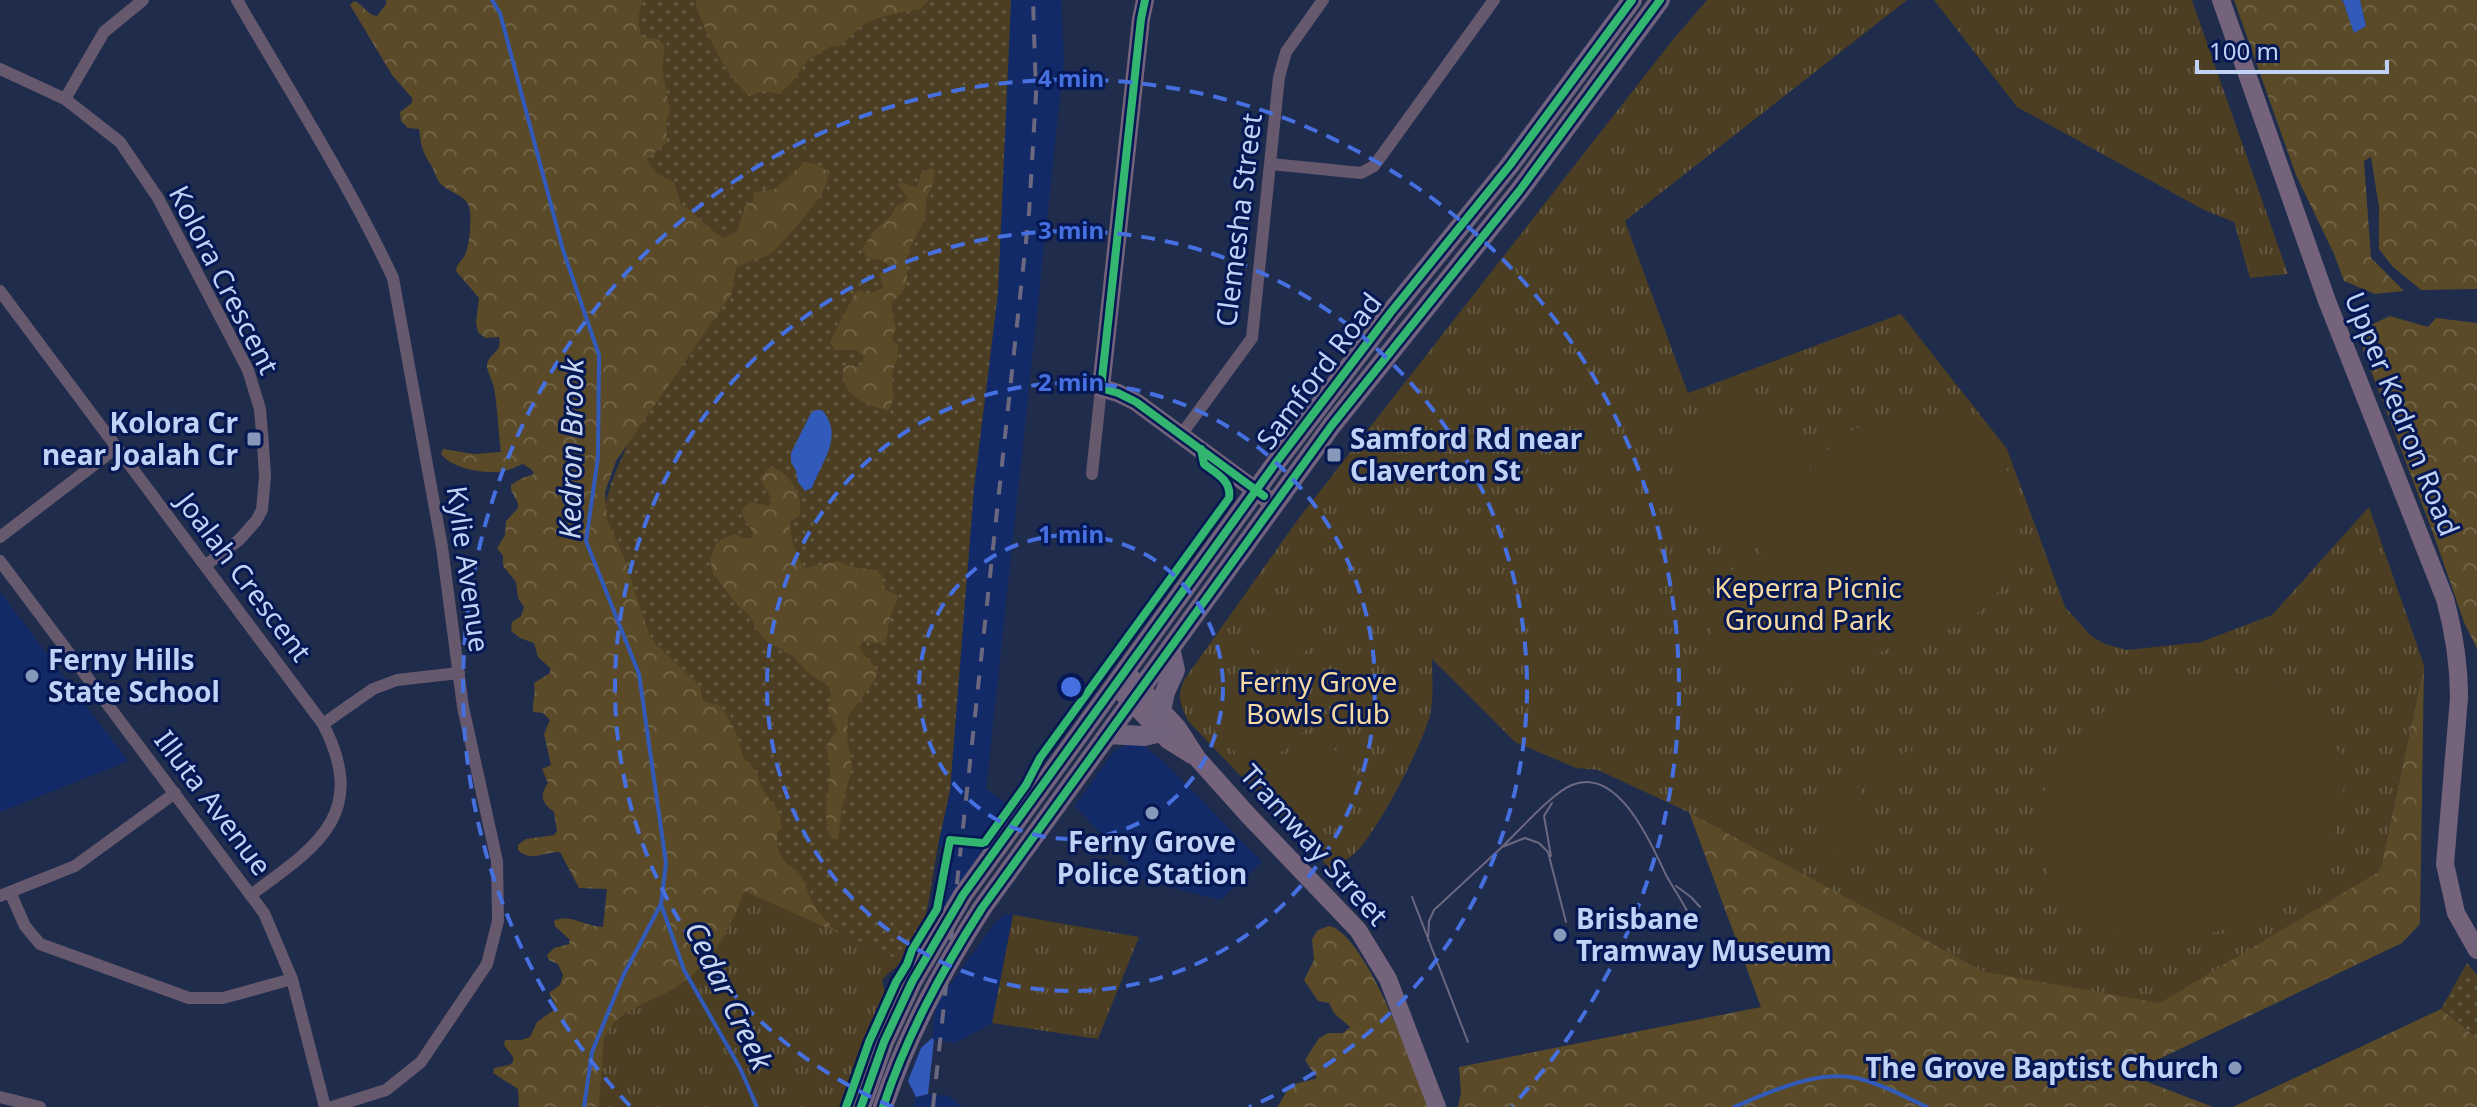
<svg xmlns="http://www.w3.org/2000/svg" width="2477" height="1107" viewBox="0 0 2477 1107" font-family="'Noto Sans',sans-serif">
  <defs>
    <pattern id="grass-dots" width="8" height="8" patternUnits="userSpaceOnUse" patternTransform="scale(2)"><rect width="8" height="8" fill="#4b3e23"/><path d="M2 2h.1M6 6h.1" fill="none" stroke="#635944" stroke-width="1.8" stroke-linecap="round"/></pattern>
    <pattern id="forest-crowns" width="20" height="18" patternUnits="userSpaceOnUse" patternTransform="scale(2)"><rect width="20" height="18" fill="#5a4a28"/><path d="M2 6a3 3 0 1 1 6 0M12 15a3 3 0 1 1 6 0" fill="none" stroke="#706348"/></pattern>
    <pattern id="park-tufts" width="24" height="20" patternUnits="userSpaceOnUse" patternTransform="scale(2)"><rect width="24" height="20" fill="#4b3e23"/><path d="M3 7l-1-3M5 7V3M7 7l1-3M15 17l-1-3M17 17v-4M19 17l1-3" fill="none" stroke="#635944"/></pattern>
  </defs>
  <rect width="100%" height="100%" fill="#1f2c4c"/>
  <path fill="#132a68" d="M1011,0H1061L1064,60L986,789L1004,802V810L1000,818L981,835L980,841L949,837L948,846L938,845L950,791L974,488L998,293Z
    M0,592L128,761L0,812Z
    M1128,743L1144,746L1166,764L1262,862L1220,900L1144,880L1075,806L1113,752Z
    M955,843L972,844L974,847L984,848L940,914L939,909L947,861L951,851L954,850Z
    M1006,914L1013,915L992,1023L955,1043L934,1040L932,1038L936,1004L994,924Z
    M928,1094L949,1096L962,1107H914L916,1097Z"/>
  <path fill="url(#grass-dots)" d="M515,0H1011L998,293L974,488L950,791L938,845L926,916L901,961L744,891L634,635L602,518L611,483L648,396Z
    M2467,963L2477,975V1038L2441,1009Z"/>
  <path fill="url(#forest-crowns)" d="M386,0H643C638,14 637,23 642,37L658,39L665,46L662,67L670,112L666,122L667,142L647,159C651,172 663,177 674,182L681,205C697,214 707,228 723,238L737,232L745,207L753,202L754,192L775,189L805,162L820,165L828,172C830,194 790,233 775,250C764,261 749,258 736,268L731,295L616,461L605,492L607,519L624,558L649,634L655,643L700,686L703,701L719,705L728,717L738,737L743,757L755,770L763,790L779,812L782,828L777,833C777,871 794,860 804,881C807,887 808,894 811,900C819,915 832,928 845,939L844,1107L814,1086L784,1107H519L518,1089L493,1073L494,1068L509,1065L513,1062V1057L504,1045L505,1040H521L530,1037L537,1022L554,1010L556,1006L549,993L560,985L563,975L558,964L549,960L547,955L554,948L569,944L570,940L555,926L554,921C570,913 586,927 603,927L607,889L579,888L560,852C545,851 531,863 518,850V845L526,839L554,835L557,831L554,812C542,803 539,795 548,783L542,769L551,765L544,734L550,720L543,713L533,712C532,702 536,697 534,683L550,673V668L538,657L534,643L520,638L511,631L512,622L521,616L524,607L518,598L516,582L503,566V556L497,548L505,535L506,521L518,508V503L511,490V485L520,479L534,474L532,470L523,464C515,467 506,472 497,472C480,473 452,468 441,454L443,449L474,454L501,452C498,431 498,409 494,388C493,381 486,370 487,364C490,352 503,352 499,337L485,338L478,332L476,323L479,298L456,271C457,263 461,262 465,255C470,244 471,223 470,211C468,194 449,194 439,182C436,177 434,170 431,165C421,149 422,148 419,129L408,128L401,121L400,112L412,103V98L392,75L350,5L354,1C363,4 367,15 377,16L386,4Z
    M696,0H928V1L921,9L884,16L864,24L840,46L830,47L808,60L791,84L779,94L764,91L749,96C722,69 711,42 696,7Z
    M2234,0H2341L2343,1L2354,32L2366,26L2360,0H2477V289L2421,290L2392,266L2379,249V207L2371,157L2364,161L2371,258L2404,291L2375,294L2344,281L2334,254L2296,175Z
    M931,168L935,171L934,181L926,200L925,220L912,243L907,258V284C891,309 888,296 896,328L892,337L893,342L897,344C902,358 892,364 892,378C892,394 897,395 888,411C865,404 840,396 843,368L848,365L860,367L864,357L856,350H835L830,342L855,293L860,290L869,294L883,288L879,272L890,273L891,268C885,260 877,259 868,259L862,250L873,232L892,215L896,206L905,202L907,197L897,184L902,182L917,188L921,173Z
    M2390,316L2428,327L2436,318L2477,323V649L2464,622L2433,533L2363,350L2362,332L2373,324Z
    M770,467C790,470 805,499 799,516L790,521C789,535 796,558 806,568L837,561L856,568L872,569L881,574L885,589L898,596C897,606 890,613 889,623C887,633 889,636 883,644L863,641L860,646L861,651L876,668L877,673L874,682L848,716L847,736L852,767L842,807L838,840L831,838C821,818 829,794 830,773C831,765 826,753 827,747C827,742 834,735 837,730L828,711L831,695L828,684L818,680L805,670L794,657L766,641L756,628L749,614L740,608L713,574L710,559L716,544L724,538L735,534L749,540L753,536C752,522 730,513 752,502L768,506L772,503L771,498L760,479Z
    M2424,665L2420,924L2402,943L2138,1069L2145,1081L2213,1107H1458L1461,1092L1459,1067L1761,1007L1689,812L1985,972L2380,871Z
    M1329,926C1365,932 1415,1071 1428,1107H1277C1281,1102 1285,1093 1289,1088C1296,1081 1309,1082 1317,1078L1305,1060L1319,1038L1328,1033H1343L1350,1027L1334,1013L1329,1003L1318,1001L1304,980L1314,960L1312,939L1318,930Z
    M2441,1009L2477,1038V1107H2233Z"/>
  <path fill="url(#park-tufts)" d="M1707,0H1907L1625,221L1688,393L1901,314L2007,449L2065,607L2091,636L2105,644L2127,650L2201,642L2272,615L2369,507L2424,665L2380,871L2160,1003L1985,972L1688,812L1598,770L1576,768L1515,742L1432,659C1432,677 1434,696 1430,715C1423,744 1378,831 1356,852C1349,859 1339,864 1331,870L1188,721C1181,705 1176,697 1184,680L1299,518L1671,42Z
    M1934,0H2192L2288,274L2250,278L2234,222L2204,210L2017,107Z
    M744,891L901,961C896,970 887,971 882,981L885,993L883,1004L866,1043L844,1107H599L604,1038C617,1009 648,1004 673,989C708,968 732,929 744,891Z
    M1013,915L1139,937L1098,1039L992,1023Z"/>
  <path fill="#4b3e23" d="M1744,404C1782,408 1807,433 1811,471C1876,371 2026,412 2020,531C2019,558 2007,584 1989,603C1973,619 1953,630 1931,634C1923,636 1914,635 1907,639C1881,651 1856,666 1832,680L1825,668C1746,740 1647,599 1762,553L1754,539C1659,546 1648,413 1744,404Z
    M1280,597L1319,638L1281,674L1242,633Z
    M1260,672L1310,725L1257,775L1207,722Z
    M2211,672L2259,675L2291,689L2323,720L2341,756L2344,800L2333,839L2291,893L2226,929L2175,942L2126,938L2081,916L2056,891L2040,855V808L2049,776L2108,706L2155,682Z
    M1318,732L1368,785L1315,836L1265,783Z
    M1911,750L1923,776L1872,799L1860,774Z
    M1854,777L1865,803L1813,826L1802,800Z
    M1866,810L1878,837L1826,859L1815,833Z"/>
  <path fill="#325abb" d="M2341,0H2360L2366,26L2354,33L2343,1Z
    M815,410H822C845,436 821,462 812,488L805,491L798,482L796,471L791,462V453L811,413Z
    M932,1038L934,1040L928,1094L916,1097L908,1081L921,1048Z"/>
  <g fill="none" stroke-linecap="round" stroke-linejoin="round">
    <path stroke="#325abb" stroke-width="4" d="M492,0L500,13L563,250L599,355L598,457L586,541L639,674L666,863L661,904L623,976L592,1052L584,1107
      M661,904L684,970L740,1068L757,1107
      M1734,1107C1773,1091 1821,1067 1864,1080C1886,1086 1907,1098 1927,1107"/>
    <path stroke="#66596e" stroke-width="12" d="M237,0C290,92 348,182 393,278L442,547L463,707L497,861L498,921L487,964L421,1062L386,1090L332,1107
      M0,69L65,99L120,142L158,198L248,370L260,409L263,445L265,476L262,510L256,521L239,540L206,565
      M65,99L104,32L143,0
      M1271,164L1361,173L1374,166L1494,0
      M0,291L323,724C369,813 318,846 252,894
      M1181,435L1252,338L1279,77L1286,52L1323,0
      M1092,474L1101,388
      M0,537L116,448
      M0,561L264,913L292,979L325,1107
      M323,724L373,689L397,680L459,673
      M10,892L25,926L40,944L189,998H223L292,979
      M0,896L75,866L175,793
      M0,1097L40,1107"/>
    <path stroke="#75637c" stroke-width="18" d="M1145,0L1141,19L1101,388L1118,393L1136,402L1274,504
      M2221,0L2327,301L2445,599C2454,632 2459,663 2459,698L2445,864L2456,913L2477,950
      M1125,671L1177,727L1197,758L1248,815L1358,930L1388,979L1437,1107
      M1115,685L1168,740L1192,755"/>
    <path stroke="#71627e" stroke-width="20" d="M1161,711L1165,692L1175,670L1170,648
      M1108,734L1144,736L1161,732
      M861,1107L884,1042L912,982L963,895L1275,464L1391,312L1510,165L1632,0
      M883,1107C907,1035 941,972 982,908L1332,425L1520,190L1660,0"/>
    <path stroke="#6b687f" stroke-width="2" d="M1502,847C1519,831 1552,793 1572,785C1618,766 1651,843 1666,875C1673,888 1682,900 1688,913
      M1551,856L1544,816L1552,803
      M1676,886L1691,897L1700,907
      M1412,897L1468,1042
      M1428,940L1429,921L1434,910L1502,847L1525,838L1539,843L1548,852L1566,922"/>
    <path stroke="#6b687f" stroke-width="4" stroke-dasharray="14 14" stroke-linecap="butt" d="M933,1107L1029,213L1036,94L1033,0"/>
    <g stroke="#051853" stroke-width="13">
      <path id="cycleway" d="M1145,0L1141,19L1101,388L1118,393L1136,402L1264,496
        M846,1107L869,1042L896,982L907,964L912,950L937,909L950,840L982,843L985,842L1026,785L1040,758L1229,498C1232,481 1216,473 1204,464L1201,449
        M861,1107L884,1042L912,982L963,895L1275,464L1391,312L1510,165L1632,0
        M883,1107C907,1035 941,972 982,908L1332,425L1520,190L1660,0"/>
    </g>
    <use href="#cycleway" stroke="#33b770" stroke-width="8"/>
  </g>
  <g fill="none" stroke="#466fe0" stroke-width="4" stroke-dasharray="14 10">
    <circle cx="1071" cy="687" r="152"/>
    <circle cx="1071" cy="687" r="304"/>
    <path d="M893 1107A456 456 0 1 1 1249 1107"/>
    <path d="M630 1106A608 608 0 1 1 1512 1106"/>
  </g>
  <g fill="#8898ba" stroke="#051853" stroke-width="3">
    <rect x="246" y="431" width="16" height="16" rx="4"/>
    <rect x="1326" y="447" width="16" height="16" rx="4"/>
    <circle cx="32" cy="676" r="8"/>
    <circle cx="1152" cy="813" r="8"/>
    <circle cx="1560" cy="935" r="8"/>
    <circle cx="2235" cy="1068" r="8"/>
  </g>
  <g text-anchor="middle" stroke-width="6" stroke-linejoin="round" paint-order="stroke">
    <g font-size="28" fill="#c0d2f6" stroke="#051853">
      <text transform="translate(1239 220) rotate(-83)" y="10">Clemesha Street</text>
      <text transform="translate(224 280) rotate(63)" y="10">Kolora Crescent</text>
      <text transform="translate(1319 371) rotate(-53)" y="10">Samford Road</text>
      <text transform="translate(2402 414) rotate(68)" y="10">Upper Kedron Road</text>
      <text transform="translate(468 569) rotate(82)" y="10">Kylie Avenue</text>
      <text transform="translate(244 577) rotate(53)" y="10">Joalah Crescent</text>
      <text transform="translate(213 803) rotate(53)" y="10">Illuta Avenue</text>
      <text transform="translate(1314 845) rotate(48)" y="10">Tramway Street</text>
    </g>
    <g font-size="28" font-weight="bold" fill="#c0d2f6" stroke="#051853" text-anchor="start">
      <text x="238" y="433" text-anchor="end">Kolora Cr<tspan x="238" dy="32">near Joalah Cr</tspan></text>
      <text x="1350" y="449">Samford Rd near<tspan x="1350" dy="32">Claverton St</tspan></text>
      <text x="48" y="670">Ferny Hills<tspan x="48" dy="32">State School</tspan></text>
      <text x="1152" y="852" text-anchor="middle">Ferny Grove<tspan x="1152" dy="32">Police Station</tspan></text>
      <text x="1576" y="929">Brisbane<tspan x="1576" dy="32">Tramway Museum</tspan></text>
      <text x="2219" y="1078" text-anchor="end">The Grove Baptist Church</text>
    </g>
    <g font-size="28" fill="#f7daa1" stroke="#051853">
      <text x="1808" y="598">Keperra Picnic<tspan x="1808" dy="32">Ground Park</tspan></text>
      <text x="1318" y="692">Ferny Grove<tspan x="1318" dy="32">Bowls Club</tspan></text>
    </g>
    <g font-size="30" font-style="italic" fill="#c9d7f2" stroke="#051853">
      <text transform="translate(572 449) rotate(-89)" y="10">Kedron Brook</text>
      <text transform="translate(728 996) rotate(64)" y="10">Cedar Creek</text>
    </g>
  </g>
  <circle cx="1071" cy="687" r="12" fill="#466fe0" stroke="#051853" stroke-width="4"/>
  <g font-size="24" text-anchor="middle" font-weight="bold" fill="#466fe0" stroke="#051853" stroke-width="6" stroke-linejoin="round" paint-order="stroke">
    <text x="1071" y="87">4 min</text>
    <text x="1071" y="239">3 min</text>
    <text x="1071" y="391">2 min</text>
    <text x="1071" y="543">1 min</text>
  </g>
  <path d="M2197 60v12h190v-12" fill="none" stroke="#c0d2f6" stroke-width="4"/>
  <text x="2209" y="60" font-size="24" fill="#c0d2f6" stroke="#051853" stroke-width="6" paint-order="stroke">100 m</text>
</svg>
